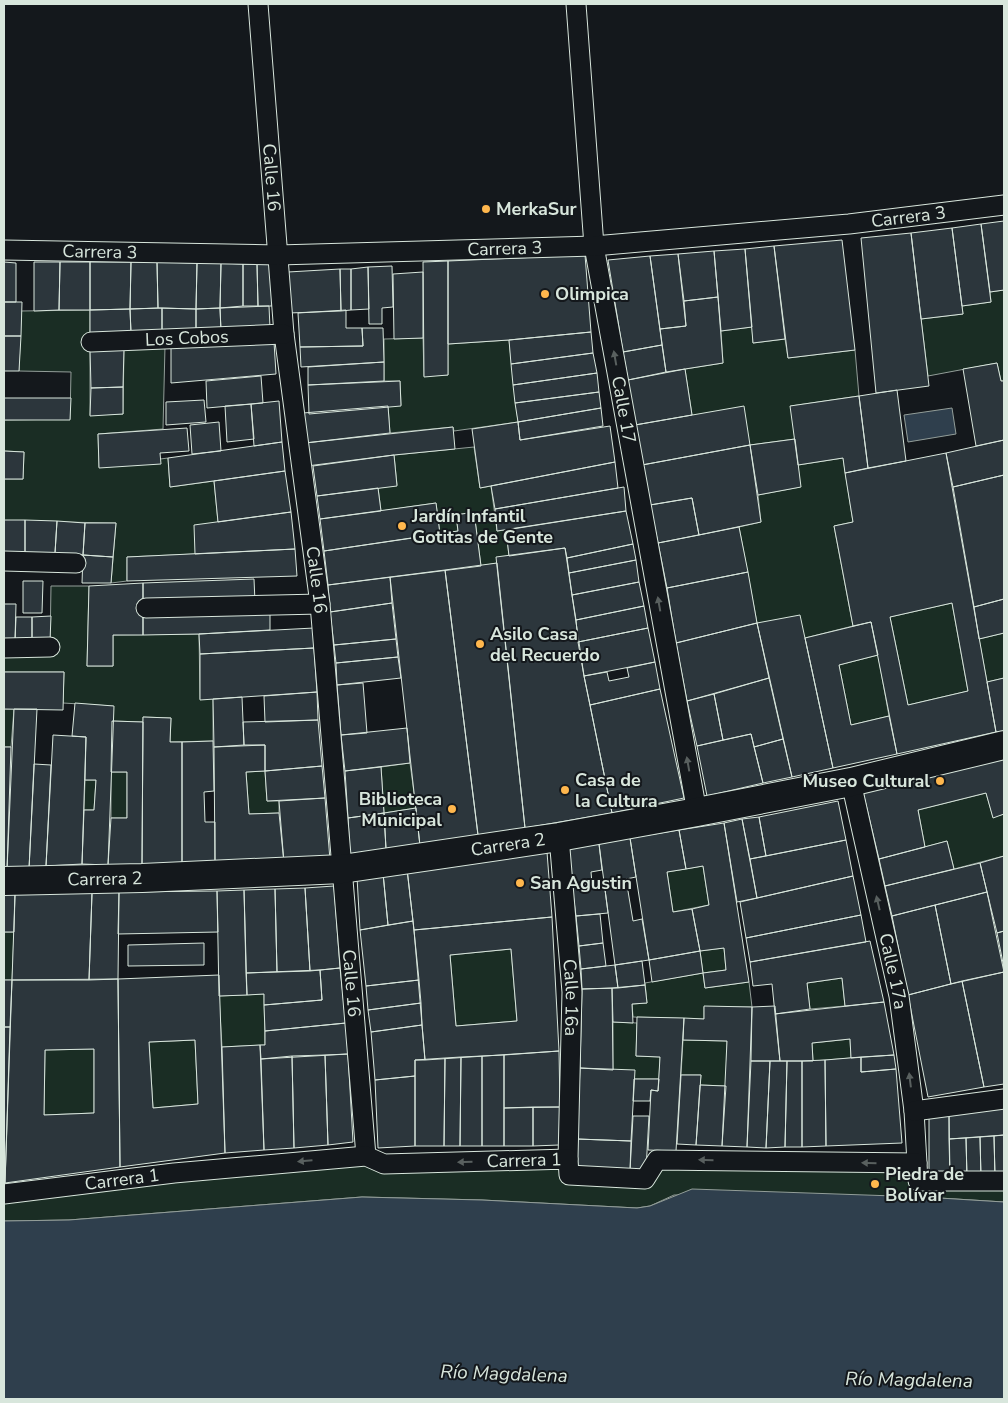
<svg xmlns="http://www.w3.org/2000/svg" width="1008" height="1403" viewBox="0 0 1008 1403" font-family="'Nunito Sans',sans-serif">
  <rect width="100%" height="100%" fill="#14181c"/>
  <path fill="#1a2d24" stroke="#939e99" d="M1004,290V381H1001L997,363L928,376L921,319L963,314L962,306L991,302L990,292Z
    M90,310V415L123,414L124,347L165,346L163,429L98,434L99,467L168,458L170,487L214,481L218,522L195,554L127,557V581L111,583L116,523L4,521V479H23L24,452L4,451V420L70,419L71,372L19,371L21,311Z
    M752,327L753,343L785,339L788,358L855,350L859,396L791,406L795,439L750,445L692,415L685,369L723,363L721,331Z
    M423,338L424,376L448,375V344L509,340L518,422L454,431L453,427L390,433L388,406L401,405L400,381H384V339Z
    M474,447L480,488L491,486L497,531L506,530L509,556L497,563L481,566L474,512L456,515L458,531L440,534L436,503L381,511L378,488L397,485L394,455Z
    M843,458L853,522L834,526L853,626L805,638L757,623L739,527L761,522L758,495L800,487L798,465Z
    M51,586H89L87,666H113V635L199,634L200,699H213V741L170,742L171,718L143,717V722L112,721L113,706L63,703L64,672H4V648L50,647Z
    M952,603L968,691L908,705L890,617Z
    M1004,633V678L987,682L979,639Z
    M878,655L889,716L851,725L839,665Z
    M4,709H14L11,747H4Z
    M410,763L416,808L384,813L381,767Z
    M265,771L267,801H279V813L249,814L246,772Z
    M111,772H127V818H111Z
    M85,780H96L94,810H84Z
    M986,793L993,817L1004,814V856L954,869L947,841L925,847L918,810Z
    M703,866L709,905L673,912L667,872Z
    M4,932H14L12,980H4Z
    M724,948L726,970L703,973L705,988L749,982L752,1007H704V1019L633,1017L632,1004L647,1003L645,983L703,973L700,951Z
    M511,949L517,1021L456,1026L450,955Z
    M842,978L845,1006L810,1009L807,983Z
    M264,994L265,1045L222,1047L219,996Z
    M613,1022L637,1023L636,1056L660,1057L659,1079H634L613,1070Z
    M850,1039L851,1058L813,1061L812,1043Z
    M195,1040L198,1104L153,1108L149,1042Z
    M683,1040L727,1041L726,1086L700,1085L701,1075H681Z
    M94,1049V1113L44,1115L45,1050Z
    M366,1156L568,1159L645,1179L657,1160L917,1163L918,1181H1004V1202L923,1197L674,1195L650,1206L637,1208L482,1200L362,1197L69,1220L4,1221V1194Z"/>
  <path fill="#2f3f4d" stroke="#939e99" d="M952,408L956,434L908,442L904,415Z
    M692,1189L923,1197L1004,1202V1399H4V1221L69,1220L362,1197L482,1200L637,1208L650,1206Z"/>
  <path fill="#2c363c" stroke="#d8e6dc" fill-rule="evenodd" d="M1004,221V290L990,292L981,224Z
    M981,224L991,302L962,306L952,228Z
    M952,228L963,314L921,319L911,233Z
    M911,233L929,386L876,393L861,238Z
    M842,240L855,350L788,358L774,246Z
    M774,246L785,339L753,343L745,249Z
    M745,249L752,327L721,331L714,251Z
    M714,251L718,297L684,301L678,254Z
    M678,254L686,326L660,329L650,256Z
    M585,255L591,332L509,340L448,344V261Z
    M650,256L662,345L623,352L608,260Z
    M448,261V375L424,377L423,262Z
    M4,262L16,263V302H4Z
    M34,262H60L59,310L34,311Z
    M60,262H90V310H59Z
    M90,262H131L130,309L90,310Z
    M131,262H157L158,308L130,309Z
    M157,262L197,263L196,309L158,308Z
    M197,263H221L220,308L196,309Z
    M221,263L243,264V306L220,308Z
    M243,264H257L258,306H243Z
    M257,264H272V306H258Z
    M392,266L393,307L382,308V324H369L368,267Z
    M368,267L369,309L351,310V269Z
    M340,269L341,311L289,313L288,272Z
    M340,269H351V310L341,311Z
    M423,272V338L394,339L393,274Z
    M718,297L723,363L666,372L660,329L686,326L684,301Z
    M4,302H22L21,336H4Z
    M269,306L270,328L221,331L220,308Z
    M162,308L196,309V332L162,333Z
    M162,308V333H131L130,309Z
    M220,308L221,331L196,332V309Z
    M130,309L131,333L90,336V310Z
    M346,310V328H362L363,346L300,347L298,313Z
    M362,328H383L384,362L301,367L300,347L363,346Z
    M591,332L593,353L511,364L509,340Z
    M4,336H21L19,371H4Z
    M274,342L276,374L171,383V347Z
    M662,345L666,372L628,380L623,352Z
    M124,347L123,387L91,388L90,349Z
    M593,353L597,373L513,385L511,364Z
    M384,362V381L308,385V367Z
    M997,363L1001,381H1004V440L976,446L963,369Z
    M685,369L692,415L635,425L628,380Z
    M597,373L599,392L515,403L513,385Z
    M261,376L263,403L207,408L206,381Z
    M400,381L401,406L309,414L308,385Z
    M123,387V414L90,416L91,388Z
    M897,390L906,461L868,468L859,396Z
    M599,392L601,408L518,422L515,403Z
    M859,396L868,468L845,473L843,458L798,465L790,406Z
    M4,398H71L70,420H4Z
    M204,400L206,422L166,425V402Z
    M279,401L282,442L254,446L251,404Z
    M251,404L254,439L227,442L225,406Z
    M388,406L390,433L305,443L303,413Z
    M744,406L750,445L642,465L635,425Z
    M601,408L603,426L520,440L518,422Z
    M219,422L221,451L192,454L190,425Z
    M518,422L520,440L610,426L615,462L480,488L472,429Z
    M453,427L455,449L394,455L307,466L305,443Z
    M187,428L189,451L160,453L161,464L99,468L98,434Z
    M795,439L801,487L758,495L750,445Z
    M1004,440V475L953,487L946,453Z
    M282,442L285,471L170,487L168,458Z
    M750,445L761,522L699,535L692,498L650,505L642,465Z
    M4,451L24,452L23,479H4Z
    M946,453L996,732L897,754L871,622L853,626L834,526L853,522L845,473ZM952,603L968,691L908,705L890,617Z
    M394,455L397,486L317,496L313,466Z
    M615,462L618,488L495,509L491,486Z
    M285,471L291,512L218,522L214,481Z
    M1004,475V599L974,607L953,487Z
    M624,487L626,511L497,531L495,509Z
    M378,488L381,511L320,519L317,496Z
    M692,498L699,535L658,543L650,505Z
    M436,503L440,534L324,551L320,519Z
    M626,511L633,544L567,558L565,548L509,556L506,530Z
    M291,512L295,549L195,554L194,525Z
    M474,512L481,566L328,585L324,551L458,531L456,515Z
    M4,520H25V553H4Z
    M25,520L57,521L55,553H25Z
    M57,521L85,523L83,555L55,553Z
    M85,523H116L113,557L83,555Z
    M739,527L748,572L667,588L658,543Z
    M633,544L636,560L569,573L567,558Z
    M565,548L584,676L612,813L525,828L496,557Z
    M295,549L297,576L127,581V557Z
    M83,555L113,557L111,583H82Z
    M636,560L639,582L572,595L569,573Z
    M497,563L525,828L478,835L445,570Z
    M445,570L478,835L420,846L390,577Z
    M748,572L757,623L676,643L667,588Z
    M390,577L392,603L330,612L328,585Z
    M254,579L255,602L143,604V583Z
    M23,581H43L42,613H23Z
    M639,582L644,606L576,620L572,595Z
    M143,583V635H113V666H87L89,586Z
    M1004,599V633L979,639L974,607Z
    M392,603L396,639L334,645L330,612Z
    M4,604H16L15,641H4Z
    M644,606L648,628L578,642L576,620Z
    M270,610V630L199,634L143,635V613Z
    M800,615L833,768L792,777L757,623Z
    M51,616L50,641H32V617Z
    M16,617H32V641H15Z
    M871,622L878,655L839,665L851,725L889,716L897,754L833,768L805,638Z
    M757,623L769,678L687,701L676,643Z
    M314,628V648L200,654L199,634Z
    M648,628L655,662L584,676L578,642Z
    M396,639L398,657L336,663L334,645Z
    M314,648L317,692L200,700V654Z
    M398,657L401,678L337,685L336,663Z
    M655,662L660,689L590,705L584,676L607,672L609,681L629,677L627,668Z
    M4,672H64L63,710L4,709Z
    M769,678L783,739L754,747L751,734L723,740L714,694Z
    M1004,678V731L996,732L987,682Z
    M363,683L367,733L341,735L337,685Z
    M660,689L684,798L612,813L590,705Z
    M317,692L318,720L265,722L264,696Z
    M714,694L723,740L697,746L687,701Z
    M242,697L244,745L214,747L213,699Z
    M75,703L114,706L108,865L82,864L84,810H94L96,780H85L86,737L72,736Z
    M14,709H37L29,869L7,870Z
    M143,717L171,718L170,742H182V866L142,865Z
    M318,720L322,766L265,771V745H244L243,722Z
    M112,721L143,722L142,865H108L111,818H127V772H111Z
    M407,728L410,763L345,771L341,735Z
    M751,734L763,783L707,796L697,746Z
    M53,735L86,737L82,864L46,866Z
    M783,739L792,777L763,783L754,747Z
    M213,741L214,791L204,792L205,822H215V866H182V742Z
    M265,745V771L246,772L249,814L279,813L284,863L215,866L214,747Z
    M4,747H11L7,870H4Z
    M1004,756V814L993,818L986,793L918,810L925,847L879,859L863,792Z
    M34,764L51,765L46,866L29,869Z
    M322,766L325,798L267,801L265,771Z
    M381,767L384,813L348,818L345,771Z
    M325,798L330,860L284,863L279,801Z
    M838,801L846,840L766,856L759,817Z
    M416,808L420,846L386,849L384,813Z
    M384,813L386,849L350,854L348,818Z
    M759,817L766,856L750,859L742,819Z
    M742,819L757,898L737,902L724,823Z
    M724,823L749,982L705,988L703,973L726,970L724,948L700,951L692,909L709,905L703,866L686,869L679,830Z
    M679,830L686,869L667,872L673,912L692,909L700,951L649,960L630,838Z
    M630,838L636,877L626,879L633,921L642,919L649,960L615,965L599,844Z
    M846,840L853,876L757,898L750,859Z
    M947,841L954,869L885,886L879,859Z
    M599,844L602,870L591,872L592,883L572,886L568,848Z
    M547,852L552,917L414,930L407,869Z
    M1004,856V931L997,933L980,863Z
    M980,863L987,892L892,916L885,886Z
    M407,869L413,921L388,925L383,873Z
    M383,873L388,925L360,930L357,877Z
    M853,876L861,915L746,938L740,902Z
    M604,882L608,913L576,916L572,886Z
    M334,886L340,968L310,971L305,888Z
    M305,888L310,971L277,972L275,889Z
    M275,889L277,972L246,973L244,890Z
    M244,890L247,995L219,996L217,891Z
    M217,891L218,932L118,934L119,892Z
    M119,892L118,979L89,980L92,893Z
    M987,892L1004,972L951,984L935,905Z
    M92,893L89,980H12L15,894Z
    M4,894H15L14,932H4Z
    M935,905L951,984L908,995L892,916Z
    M600,914L603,943L579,946L576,916Z
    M861,915L866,942L750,962L746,938Z
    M552,917L559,1051L425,1060L414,930ZM511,949L517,1021L456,1026L450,955Z
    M413,921L419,980L366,986L360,930Z
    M1004,931V968L997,933Z
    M870,941L884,1002L845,1006L842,978L807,983L810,1009L775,1014L772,984L753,986L750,962Z
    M204,943V965L128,966V945Z
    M603,943L606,966L581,969L579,946Z
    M700,951L703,973L652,982L649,960Z
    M642,961L645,985L618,988L615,965Z
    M615,965L618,988L582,989L581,969Z
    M340,968L346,1023L265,1031L264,1005L322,1000L320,970Z
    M320,970L322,1000L264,1005V994L247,995L246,973Z
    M1004,972V1084L984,1087L962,981Z
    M219,975L225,1153L120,1167L118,979ZM195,1040L198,1104L153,1108L149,1042Z
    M118,979L120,1167L5,1183L12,980ZM94,1049V1113L44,1115L45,1050Z
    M4,980H12L10,1027H4Z
    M419,980L421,1003L368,1010L366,986Z
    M962,981L984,1087L928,1097L908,995Z
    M645,985L647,1003L632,1004L633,1023L613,1022L612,988Z
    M612,988L613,1070L580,1068L582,989Z
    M884,1002L894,1055L851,1058L850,1039L812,1043L813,1061H780L775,1014Z
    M421,1003L422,1025L371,1032L368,1010Z
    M704,1006L752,1007L747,1147L722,1146L727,1041L683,1040L684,1018L704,1019Z
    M775,1006L780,1061H751L752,1007Z
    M637,1017L684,1018L676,1151L648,1150L651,1090L658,1091L660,1057L636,1056Z
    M346,1023L348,1054L261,1059L260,1045H265V1031Z
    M422,1025L425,1060H415V1076L375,1080L371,1032Z
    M4,1027H10L5,1183H4Z
    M260,1045L264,1150L225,1153L222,1047Z
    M559,1051L560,1107L504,1108V1055Z
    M348,1054L353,1142L328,1145L325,1055Z
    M325,1055L328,1145L294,1148L292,1056Z
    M504,1055V1146H482V1056Z
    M894,1055L896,1069L861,1072V1057Z
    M292,1056L294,1148L264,1150L261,1059Z
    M482,1056V1146H460L461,1057Z
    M461,1057L460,1146H444L445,1058Z
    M861,1057V1072L896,1069L902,1143L826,1146L825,1060Z
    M445,1058L444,1146H415V1060Z
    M825,1060L826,1146L802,1147V1061Z
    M751,1061H770L766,1148L747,1147Z
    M770,1061H787L785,1147L766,1148Z
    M787,1061H802V1147H785Z
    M580,1068L635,1070L631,1141L577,1139Z
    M681,1075H701L696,1145L677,1144Z
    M415,1076V1146L378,1148L375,1080Z
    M634,1079H659L658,1091L651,1090L650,1101H633Z
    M700,1085L726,1086L722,1146L696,1145Z
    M1004,1106V1135L949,1139V1114Z
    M533,1107V1146H504V1108Z
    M533,1107H560L559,1145L533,1146Z
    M949,1114L950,1178H929V1117Z
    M633,1116H649L646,1170L630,1171Z
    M1004,1135V1177H995L994,1136Z
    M994,1136L995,1177L981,1178L980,1137Z
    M980,1137L981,1178H967L966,1138Z
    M966,1138L967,1178H950L949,1139Z
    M577,1139L631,1141L630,1171L575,1169Z"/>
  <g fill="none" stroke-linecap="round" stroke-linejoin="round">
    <g stroke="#d8e6dc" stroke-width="21">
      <g id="minor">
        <path id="s1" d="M258,4L284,334L320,604L366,1156"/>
        <path id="s2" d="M576,4L594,246L697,812"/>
        <path id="s3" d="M4,250L278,255L594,246L849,224L1004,205"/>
        <path id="s4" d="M91,342L284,334"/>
        <path d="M4,561L76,563"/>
        <path d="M146,608L320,604"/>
        <path d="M4,648L50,647"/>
        <path id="s5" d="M851,782L899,996L914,1111L917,1163"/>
        <path id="s6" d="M559,837L572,992L568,1159"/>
        <path d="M914,1111L1004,1099"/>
        <path id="s7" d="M4,1194L174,1173L366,1156L384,1164L568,1159L569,1175L645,1179L657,1160L917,1163L918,1181H1004"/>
      </g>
    </g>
    <g stroke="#d8e6dc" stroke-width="30">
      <g id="secondary">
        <path id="s8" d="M4,881L142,878L342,869L559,837L697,812L851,782L1004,745"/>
      </g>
    </g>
    <use href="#minor" stroke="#14181c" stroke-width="19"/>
    <use href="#secondary" stroke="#14181c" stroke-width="28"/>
  </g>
  <defs><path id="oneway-solid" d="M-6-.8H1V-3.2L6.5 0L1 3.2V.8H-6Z" transform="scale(1.25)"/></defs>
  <g fill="#59605f">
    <use href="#oneway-solid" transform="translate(615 358) rotate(-100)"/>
    <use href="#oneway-solid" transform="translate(659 604) rotate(-100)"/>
    <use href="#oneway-solid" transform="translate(688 764) rotate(-100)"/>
    <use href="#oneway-solid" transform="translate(878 903) rotate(-103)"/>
    <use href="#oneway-solid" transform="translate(910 1080) rotate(-97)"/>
    <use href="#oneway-solid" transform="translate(706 1160) rotate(-179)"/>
    <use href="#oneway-solid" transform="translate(305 1161) rotate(175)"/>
    <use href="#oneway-solid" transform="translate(465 1162) rotate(178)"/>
    <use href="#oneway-solid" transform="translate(869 1163) rotate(-179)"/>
  </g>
  <g fill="#ffb74d" stroke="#14181c" stroke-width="2">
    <circle cx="486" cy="209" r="5"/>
    <circle cx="545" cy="294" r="5"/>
    <circle cx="402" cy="526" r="5"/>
    <circle cx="480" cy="644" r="5"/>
    <circle cx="940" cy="781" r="5"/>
    <circle cx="565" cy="790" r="5"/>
    <circle cx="452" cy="809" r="5"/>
    <circle cx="520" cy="883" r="5"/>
    <circle cx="875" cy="1184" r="5"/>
  </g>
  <g text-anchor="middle" stroke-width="4" stroke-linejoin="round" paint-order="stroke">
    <g font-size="18" fill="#d8e6dc" stroke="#14181c">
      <text dy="6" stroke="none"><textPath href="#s1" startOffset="174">Calle 16</textPath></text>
      <text dy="6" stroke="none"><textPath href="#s3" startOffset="906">Carrera 3</textPath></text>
      <text dy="6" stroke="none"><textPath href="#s3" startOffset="501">Carrera 3</textPath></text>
      <text dy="6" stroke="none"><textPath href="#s3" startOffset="96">Carrera 3</textPath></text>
      <text dy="6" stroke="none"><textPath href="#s4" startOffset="96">Los Cobos</textPath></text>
      <text dy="6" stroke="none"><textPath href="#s2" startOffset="409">Calle 17</textPath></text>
      <text dy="6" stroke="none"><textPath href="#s1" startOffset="579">Calle 16</textPath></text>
      <text dy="6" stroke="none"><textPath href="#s8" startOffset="506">Carrera 2</textPath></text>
      <text dy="6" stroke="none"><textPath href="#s8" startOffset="101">Carrera 2</textPath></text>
      <text dy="6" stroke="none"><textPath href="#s5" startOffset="194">Calle 17a</textPath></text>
      <text dy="6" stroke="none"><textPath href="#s1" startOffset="984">Calle 16</textPath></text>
      <text dy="6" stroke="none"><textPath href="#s6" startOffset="161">Calle 16a</textPath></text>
      <text dy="6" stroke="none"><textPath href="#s7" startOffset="524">Carrera 1</textPath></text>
      <text dy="6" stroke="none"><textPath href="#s7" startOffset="119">Carrera 1</textPath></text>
    </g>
    <g font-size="18" font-weight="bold" fill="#d8e6dc" stroke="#14181c" text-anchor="start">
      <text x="496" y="215">MerkaSur</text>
      <text x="555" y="300">Olimpica</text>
      <text x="412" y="522">Jardín Infantil<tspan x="412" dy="21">Gotitas de Gente</tspan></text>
      <text x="490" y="640">Asilo Casa<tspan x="490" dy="21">del Recuerdo</tspan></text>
      <text x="575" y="786">Casa de<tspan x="575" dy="21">la Cultura</tspan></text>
      <text x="930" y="787" text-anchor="end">Museo Cultural</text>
      <text x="442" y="805" text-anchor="end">Biblioteca<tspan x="442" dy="21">Municipal</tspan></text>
      <text x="530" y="889">San Agustin</text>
      <text x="885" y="1180">Piedra de<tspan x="885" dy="21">Bolívar</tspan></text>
    </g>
    <g font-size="19" font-style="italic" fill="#d8e6dc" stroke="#14181c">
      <text transform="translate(504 1373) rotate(2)" y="7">Río Magdalena</text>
      <text transform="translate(909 1379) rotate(1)" y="7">Río Magdalena</text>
    </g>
  </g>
  <rect width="1008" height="1403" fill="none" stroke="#d8e6dc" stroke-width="10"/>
</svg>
